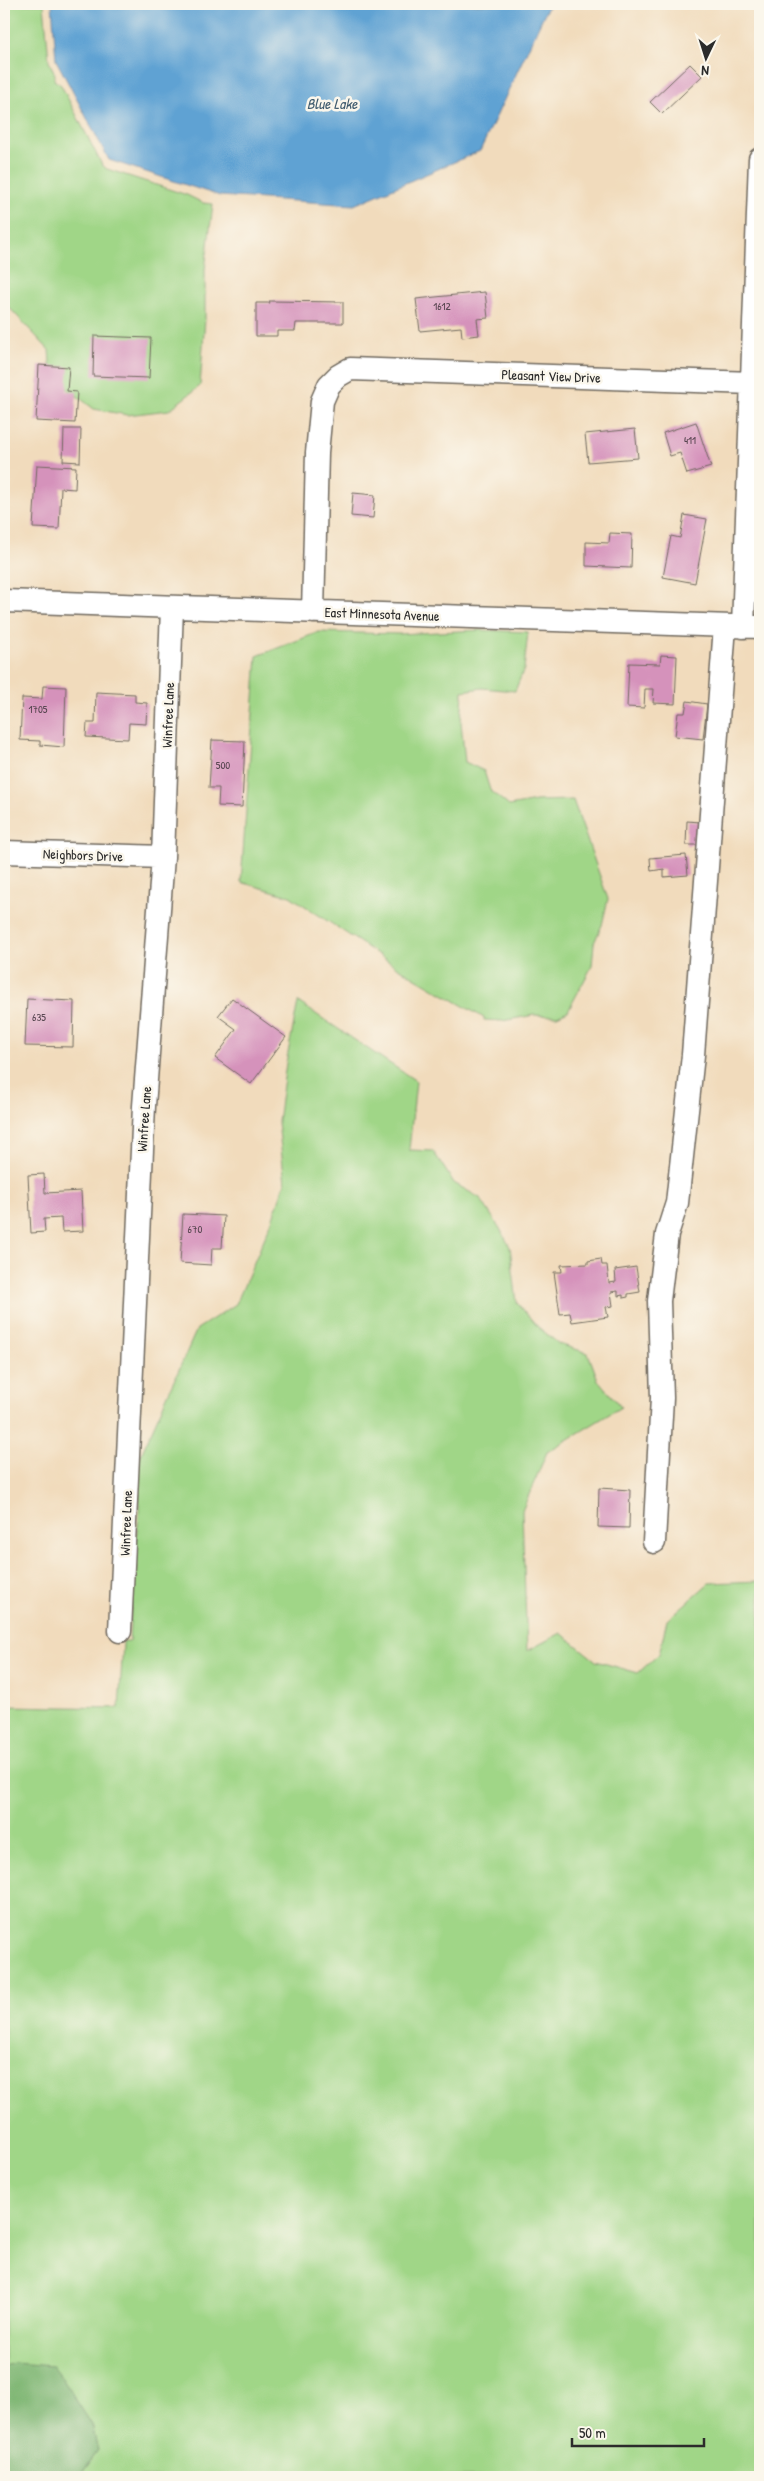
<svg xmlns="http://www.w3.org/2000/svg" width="764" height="2481" viewBox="0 0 764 2481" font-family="'Patrick Hand',sans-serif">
  <rect width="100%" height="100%" fill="#fbf7ec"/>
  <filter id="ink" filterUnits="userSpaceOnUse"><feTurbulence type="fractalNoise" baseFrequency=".02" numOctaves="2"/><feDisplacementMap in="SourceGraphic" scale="10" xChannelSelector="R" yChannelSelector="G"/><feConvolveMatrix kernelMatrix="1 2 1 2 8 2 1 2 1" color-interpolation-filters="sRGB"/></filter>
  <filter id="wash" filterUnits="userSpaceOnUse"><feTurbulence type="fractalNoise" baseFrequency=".0096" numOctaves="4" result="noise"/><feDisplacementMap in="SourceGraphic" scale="20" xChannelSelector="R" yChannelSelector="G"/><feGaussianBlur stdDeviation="1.12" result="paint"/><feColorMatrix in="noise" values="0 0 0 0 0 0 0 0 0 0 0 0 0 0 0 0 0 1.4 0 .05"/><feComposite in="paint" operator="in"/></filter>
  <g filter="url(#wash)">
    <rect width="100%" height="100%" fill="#f1dbbc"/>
    <path fill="#a0d687" stroke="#668059" d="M4,4H44L49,61L55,74L54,80L61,85L102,165L107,169L187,195L203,203L213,204L205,270V319L200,386L169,410L127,415L94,409L51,376L49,350L4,302Z
      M480,630L528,632L524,669L515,691L482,688L463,691L461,722L465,762L484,771L490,790L509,806L536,801L573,800L608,899L602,925L594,943L592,966L568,1011L557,1016L534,1015L502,1021L484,1020V1018L397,967L290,896L241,882L257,656L319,632L399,634Z
      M298,1002L416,1081L409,1150L433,1151L454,1183L480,1198L499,1227L510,1247L517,1303L538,1327L559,1344L588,1353L598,1380L621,1407L547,1452L522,1511L527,1651L561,1633L596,1661L638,1673L659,1654L667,1620L709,1583L760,1581V2477H79L98,2451L92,2425L14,2363L4,2366V1706L119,1708L123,1644V1641H129L134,1550L139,1518V1459L197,1329L236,1304L271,1223L285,1183L278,1122L286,1063Z"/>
    <path fill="#80b774" stroke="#567150" d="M14,2363L52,2366L62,2378L92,2425L98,2451L79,2477H4V2366Z"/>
    <path fill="#5ea2d3" stroke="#44667f" d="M52,4H549L480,151L354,205L220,196L109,160L56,60Z"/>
    <g id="blocks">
      <path fill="#d592bb" d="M690,64L702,76L662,114L650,102Z
        M485,292L488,318L477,319L479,335L462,337L461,327L420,331L416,299Z
        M269,301L343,302V323H296L295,331H277V336H256V303H270Z
        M94,336L151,338L149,378L93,376Z
        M39,365L69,367L67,391L77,392L75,423L36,421Z
        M696,422L711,467L687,474L680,453L670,456L663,433Z
        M64,429H81L80,462L63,461Z
        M635,429L638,458L588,462L585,434Z
        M37,465L76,467L75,489L61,488L59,529L33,528Z
        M353,493L375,495L373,518L351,516Z
        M684,515L707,519L695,583L663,577L671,536L680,538Z
        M610,533L632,534L631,568L586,566V542L609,543Z
        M661,655L677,656L675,704L653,703L654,689H645L644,708L627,707L629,663L660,664Z
        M43,686L66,687L64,747L40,745V741L20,740L22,698L42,699Z
        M96,692L135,694V702L147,703L146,724L129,723L128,739L86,737L87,723H95Z
        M687,701L707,704L703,739L675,736L678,713H685Z
        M212,740L245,741L242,807L218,806L219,788H209Z
        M687,821L700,822L699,845H686Z
        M686,855L688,875L664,877V869L651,871L650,858Z
        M232,998L286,1037L251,1084L215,1058L236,1029L218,1016Z
        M27,999L74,1001L73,1047L25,1046Z
        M44,1174L45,1193L81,1191L83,1231L62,1232L61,1218L44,1219L45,1232L31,1233L28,1175Z
        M183,1214L224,1216L222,1248H212L211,1265L180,1263Z
        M601,1259L602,1265H607L609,1283L616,1282L615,1270L636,1267L640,1292L628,1294V1297L623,1298V1295L618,1296V1291L611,1292L613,1306L606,1307L608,1317L572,1322L570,1313L560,1314L554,1272H562L561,1265L588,1264V1261Z
        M599,1488L630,1490L629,1528L598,1527Z"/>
    </g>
  </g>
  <g filter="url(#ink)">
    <use href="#blocks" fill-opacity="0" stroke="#70695e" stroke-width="1"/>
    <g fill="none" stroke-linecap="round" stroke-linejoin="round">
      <g stroke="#70695e" stroke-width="25">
        <path id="minor" d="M4,601L760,627
          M313,612L317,453L322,401L329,385L338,376L350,369L752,383
          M743,627L760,159
          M4,852L163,857
          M654,1542L662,1398L659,1301L667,1234L677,1203L693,1055L725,626
          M120,1631L144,1106L163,857L172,607"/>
      </g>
      <use href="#minor" stroke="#fff" stroke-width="22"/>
    </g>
  </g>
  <g text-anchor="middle" stroke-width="5" stroke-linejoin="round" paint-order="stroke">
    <g font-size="11" fill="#56454f">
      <text x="442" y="310">1612</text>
      <text x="690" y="444">411</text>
      <text x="38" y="713">1705</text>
      <text x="223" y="769">500</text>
      <text x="39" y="1021">635</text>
      <text x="195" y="1233">670</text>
    </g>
    <g font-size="14" fill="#2b2b2b" stroke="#fbf7ec">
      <text transform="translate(551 376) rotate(2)" y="5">Pleasant View Drive</text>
      <text transform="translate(382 614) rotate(2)" y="5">East Minnesota Avenue</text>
      <text transform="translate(168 715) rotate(-88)" y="5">Winfree Lane</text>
      <text transform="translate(83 855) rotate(2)" y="5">Neighbors Drive</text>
      <text transform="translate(144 1119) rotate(-86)" y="5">Winfree Lane</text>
      <text transform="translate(126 1523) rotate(-88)" y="5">Winfree Lane</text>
    </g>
    <g font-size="15" font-style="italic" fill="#3f5b6e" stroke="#fbf7ec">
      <text x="332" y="109">Blue Lake</text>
    </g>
  </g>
  <rect width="764" height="2481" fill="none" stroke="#fbf7ec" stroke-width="20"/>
  <g transform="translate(706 58) rotate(184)" stroke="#fbf7ec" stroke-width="4" paint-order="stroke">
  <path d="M0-4L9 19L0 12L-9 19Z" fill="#2b2b2b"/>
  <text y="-8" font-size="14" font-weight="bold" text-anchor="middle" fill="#2b2b2b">N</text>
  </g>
  <path d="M572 2438v8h132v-8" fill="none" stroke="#2b2b2b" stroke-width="2.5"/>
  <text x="579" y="2438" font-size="15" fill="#2b2b2b" stroke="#fbf7ec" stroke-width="4" paint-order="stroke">50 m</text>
</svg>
